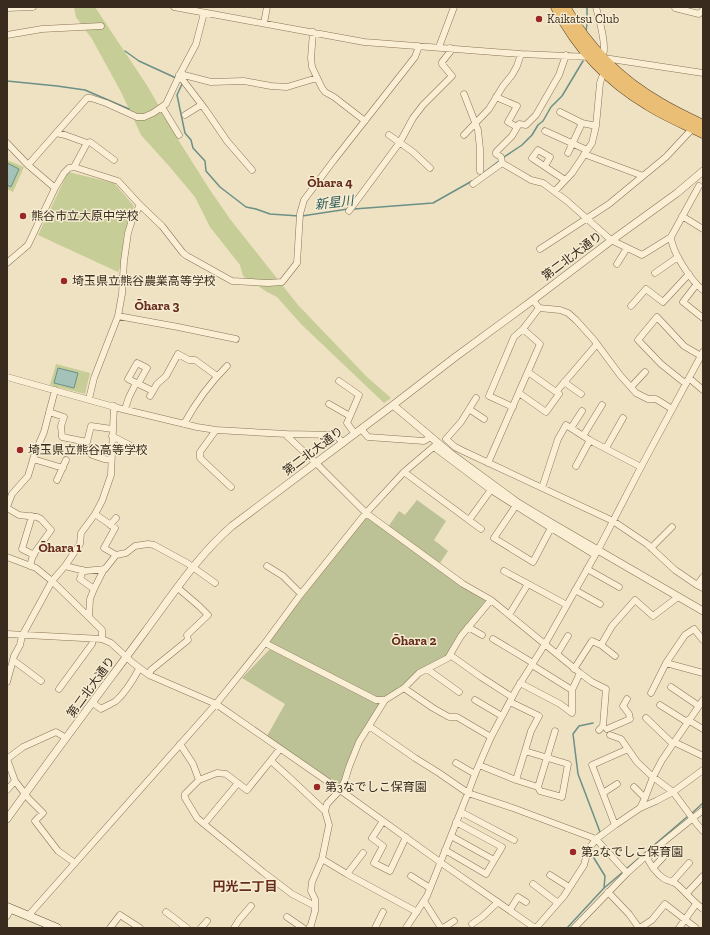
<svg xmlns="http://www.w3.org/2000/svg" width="710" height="935" viewBox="0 0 710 935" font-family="'Zilla Slab','Noto Sans JP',serif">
  <rect width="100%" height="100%" fill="#efe2c2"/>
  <path fill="#c6cd96" d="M74,7H95L148,87L179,141L208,187L230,219L298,305L367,377L391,398L384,403L302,325L277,297L267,292L243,276L240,265L210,227L195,197L169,166L141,135L121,92L92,39L76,17Z
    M7,160L24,167L13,192L7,189Z
    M68,172L114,183L134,206L124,235L121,266L118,272L38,235Z
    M56,364L90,373L85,394L50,385Z"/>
  <path fill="#bcc295" d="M417,500L446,521L434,540L448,551L440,563L388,527L399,511L405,515Z
    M366,517L486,600L458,636L447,656L385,696L377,698L267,643Z
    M270,649L380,704L339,786L267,736L285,704L242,678Z"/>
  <path fill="#a5c2b9" stroke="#6b9087" d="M7,163L19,169L11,187L7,185Z
    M58,368L78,373L74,388L54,383Z"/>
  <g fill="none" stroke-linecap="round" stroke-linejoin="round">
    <path stroke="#6b9087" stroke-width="1.5" d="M586,31L587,24V7
      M125,51L139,61L176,78
      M7,81L57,86L85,90L129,109
      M182,84L177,95L185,133L191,140L193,148L205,161L206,171L220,187L246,207L256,209L270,214L299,216
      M504,157L522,145L532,135L538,125L543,121L551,107L562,96L583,61
      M482,174L499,161
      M354,209L433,203L472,181
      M302,216L348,209
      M593,723L579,726L573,734L578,774L600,832L597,835
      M691,814L703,803
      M589,850L605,876L604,888
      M625,870L688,816
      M567,928L604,888L623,872"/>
    <g stroke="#897359" stroke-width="7">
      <path id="minor" d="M174,7L364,42L521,54L591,57
        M596,7C599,19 608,48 602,58
        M675,7V8L699,14L703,10
        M7,8L33,7
        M264,23L267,7
        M313,32L311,58L312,67L322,88L325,92L334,97L365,121
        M7,35L42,29L101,26
        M439,47L454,7
        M604,58L703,73
        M180,74L211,82L244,81L271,86L287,87L317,78
        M179,75L205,109L227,141L252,170
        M464,94L478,130L480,149V171
        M496,97L517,106L508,122L517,127
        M162,107L179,135
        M560,112L582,123L596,126
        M185,115L201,105
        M545,131L587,150
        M56,133L65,135L87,143L74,167
        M389,135L413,152L430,168
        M464,135L489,109L503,86L512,75L517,66L521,54
        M7,143L28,165L55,188
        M87,143L90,142L114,160
        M568,153L582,123
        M584,154L643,176
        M502,163L501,157L496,154V152L512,136L519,124L526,125L536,115L559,75L566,55
        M28,165L87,98H91L106,103L137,117H144L153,113L166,104L180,74L196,44L204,13
        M545,166L550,157L538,150L532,158L565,180
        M473,184L502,163L531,180L543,183L567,201L611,240L642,255L671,237
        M699,186L671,237C672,252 691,281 703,290
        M555,191L572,173L592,143L596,126L600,83L602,77L606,73
        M349,211L400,142L413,118L423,105L452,76L442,64V62L450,52V48
        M682,216L703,229
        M540,249L609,204L666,157L693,128
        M7,263L28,245L55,188L64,173L69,168L74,167L118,181L140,205L162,226L183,253L187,256L232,281L268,283L282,282L297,263L300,214L304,200L334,160L415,57L418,49V46
        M617,264L627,248
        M655,273L678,257
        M696,285L683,302L703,318
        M533,300L539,308L560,310L568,313L576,320L594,340L620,375L636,393L648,399H656L672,409
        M631,306L646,289L663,302L689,274
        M118,316L178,327L236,339
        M7,377L118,408L197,427L216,430L287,434L336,435L343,443
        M689,378L703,390
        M339,381L359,395L347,423L355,434
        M564,382L581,394
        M138,384L147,368L137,363L128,379L153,391
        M686,384L661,364L638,340L657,317L684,346L701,356
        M631,387L645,372
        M556,392L597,344
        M519,393L546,412L559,394L528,372
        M150,396L157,384L166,376L178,354L189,360H195L217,376
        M476,398L461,422L446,439L455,447L463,451L613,521L647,544L675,570L697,585L703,588
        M89,399L94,378L118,316L122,294L124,261L128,233L132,220L140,205
        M329,404L350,416
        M513,407L489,396L514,337L523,329L539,308
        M125,409L129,397L136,383
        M469,409L484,419
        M49,412L64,417L61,426L62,437L87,442L91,426L112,429
        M184,424C196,402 209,384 227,366
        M571,428L582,411
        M361,429L368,437L424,441L431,437
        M216,430L200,452V458L231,487
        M287,434V436L316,463L366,513L463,584L491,600L580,673L592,682L606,689L603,726L599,730
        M112,436L141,451
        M583,436L602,405
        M434,447L491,490L551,528L595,555
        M606,448L623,418
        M92,455L104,459L111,460
        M33,459L63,468
        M488,463L540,344L523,329
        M576,466L590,440
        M404,472L481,529
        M57,480L66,460
        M542,488L558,439L566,425L591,441L641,467
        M517,504L494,538L533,562L552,526
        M7,507L12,494L28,476L35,453L44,432L55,390
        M7,508L19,515L37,517L41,519L51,530L33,555L30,566
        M95,514L115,528L104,548L116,555
        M32,516L22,549L34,555
        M469,520L493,487
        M110,525L116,518
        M651,548L672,527
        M7,557L36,568L52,581L102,630V639
        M65,566L85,571L105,569L116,555L126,553L135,546L148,544L154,545L187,563L215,583
        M267,566L283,576L301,594
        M587,569L619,587
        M83,570L80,579L94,589
        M504,571L567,605
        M697,585L703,577
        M575,590L600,604
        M509,615L528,584
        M89,617L90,599L94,589L104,569
        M468,627L482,635
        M7,634L102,639L111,643L133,663L149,675L216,704L340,790L440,862L535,928
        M493,639L533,663
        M265,643L376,700H385L404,688L433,708L449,717H457L491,737
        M601,645L612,626L635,600L653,616L678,597
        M557,654L568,636
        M450,655L481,677L512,697
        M13,660L41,681
        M666,663L703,673
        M532,665L572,690
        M427,669L459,692
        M574,669L592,641L601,645L615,656
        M149,675L151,670L188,640L187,635L208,615L199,606L178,588
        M7,682L14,656L20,645L22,636L52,581L65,566L80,544L81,533L95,514L102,501L111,475L114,406
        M520,683L560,704L572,713V690L580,673
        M671,687L699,706
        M404,688L419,673L448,658L461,636L491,600
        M59,689L92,644L93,639
        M651,693L666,663L685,635L694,629L703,640
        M475,700L502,716
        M93,703L101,709C106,706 111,704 116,701C126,692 133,680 139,669
        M660,705L687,722
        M646,718L673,744
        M688,720L703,729
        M369,726L415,758L439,773L468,793L513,808L596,839L627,873
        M607,729L630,719L629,714L623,706L627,699
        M610,735L621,739L637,762L653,777L673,792L696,823L703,831
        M674,742L703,756
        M180,744L193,764L199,780L185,794V798L197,818L204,824L263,872L292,894L315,906
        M7,759L15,781L29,799L43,813L35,821L58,851L75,863
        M7,759L23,747L56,732L66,738
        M271,761L291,779L325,811
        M456,763L475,774
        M479,765L516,780L538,787L540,791L562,797L568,764L525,751L531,731L539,716L510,702
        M199,780L217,773L226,774L247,790L280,749
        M516,780L525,751
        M538,787L555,731
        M634,787L645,798
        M7,790L15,781
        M603,793L617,784
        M640,808L645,798L653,777L662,760L703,700
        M461,812L514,840
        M383,821L372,838L383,846L374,863L390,871L406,837
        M204,824L238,783
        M615,825L592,765L628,749
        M451,836L494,860
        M445,850L486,874L502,847L456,822
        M646,856C650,864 656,873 663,878C667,881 671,881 675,883C685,891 692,901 703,909
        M322,859L347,874L417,912
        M653,868L666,854
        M347,874L363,853
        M550,875L569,887
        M411,876L430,888
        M672,882L689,863
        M533,884L558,903
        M608,892L629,914L639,928
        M687,894L688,892L703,876
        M424,901L441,928
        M510,910L518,897L526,902
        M166,912L187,928
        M7,916L11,909
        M28,916L216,704L265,643L301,594L366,513L404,472L438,443
        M287,917L303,928
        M472,924L482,917L498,902
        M110,928L120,915L140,928
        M201,928L207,921
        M234,928L239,920L251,906
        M309,928L311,925L315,911V899L311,891L312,882L322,859L329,825L325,811L327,804L340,790L345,780L349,767L359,742L385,700
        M375,928L383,912
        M406,928L427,896L468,793L475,774L491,737L516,690L545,644L598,550L641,467L703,352
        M443,928L454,921
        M536,928L564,896L584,865L588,850L596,839L615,825L640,808L656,801L673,792L703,770
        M574,928L627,873L646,856L703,810
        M640,928L652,920L665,904L696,928
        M679,928L696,904"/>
    </g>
    <g stroke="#897359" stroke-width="8">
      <path id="tertiary" d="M393,405L450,453L518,503L553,524L703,611
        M7,819C52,756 98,695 144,633C171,597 198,555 232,526L393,405L454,358L533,300L608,243L677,193L703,171"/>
    </g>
    <g stroke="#6b543c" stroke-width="9">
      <path id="secondary" d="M7,907L57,928"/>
    </g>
    <g stroke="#57412d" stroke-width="11">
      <path id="trunk" d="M556,7C577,48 609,82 648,105C665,116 685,124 703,133
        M565,7C588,48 621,81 662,104C675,112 689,118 703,125"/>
    </g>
    <use href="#minor" stroke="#faefd5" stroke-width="6"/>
    <use href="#tertiary" stroke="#faefd5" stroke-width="7"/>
    <use href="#secondary" stroke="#faefd5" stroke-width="8"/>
    <use href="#trunk" stroke="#eabe74" stroke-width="10"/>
  </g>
  <g fill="#9a2827" stroke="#f6ecd2" stroke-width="1.5">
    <circle cx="539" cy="19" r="4"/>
    <circle cx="23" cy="216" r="4"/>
    <circle cx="64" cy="281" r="4"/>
    <circle cx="20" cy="450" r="4"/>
    <circle cx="317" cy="787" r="4"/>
    <circle cx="573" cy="852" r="4"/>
  </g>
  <g text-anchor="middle" stroke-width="3" stroke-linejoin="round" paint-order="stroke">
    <g font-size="12" fill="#392b1d" stroke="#f6ecd2" text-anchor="start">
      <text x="547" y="23">Kaikatsu Club</text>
      <text x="31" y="220">熊谷市立大原中学校</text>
      <text x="72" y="285">埼玉県立熊谷農業高等学校</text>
      <text x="28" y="454">埼玉県立熊谷高等学校</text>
      <text x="325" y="791">第3なでしこ保育園</text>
      <text x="581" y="856">第2なでしこ保育園</text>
    </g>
    <g font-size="12" fill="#392b1d" stroke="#f6ecd2">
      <text transform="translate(572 256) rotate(-37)" y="4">第二北大通り</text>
      <text transform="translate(313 451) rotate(-37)" y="4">第二北大通り</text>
      <text transform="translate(91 687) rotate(-54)" y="4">第二北大通り</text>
    </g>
    <g font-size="13" font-weight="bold" fill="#662c1c" stroke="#f6ecd2">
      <text x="330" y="187">Ōhara 4</text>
      <text x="157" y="310">Ōhara 3</text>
      <text x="60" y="552">Ōhara 1</text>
      <text x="414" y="645">Ōhara 2</text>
      <text x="245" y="891">円光二丁目</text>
    </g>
    <g font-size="13" font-style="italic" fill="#2c5957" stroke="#f6ecd2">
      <text transform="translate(334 202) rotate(-7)" y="5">新星川</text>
    </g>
  </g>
  <rect width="710" height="935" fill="none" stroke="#392b1d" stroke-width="16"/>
</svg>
